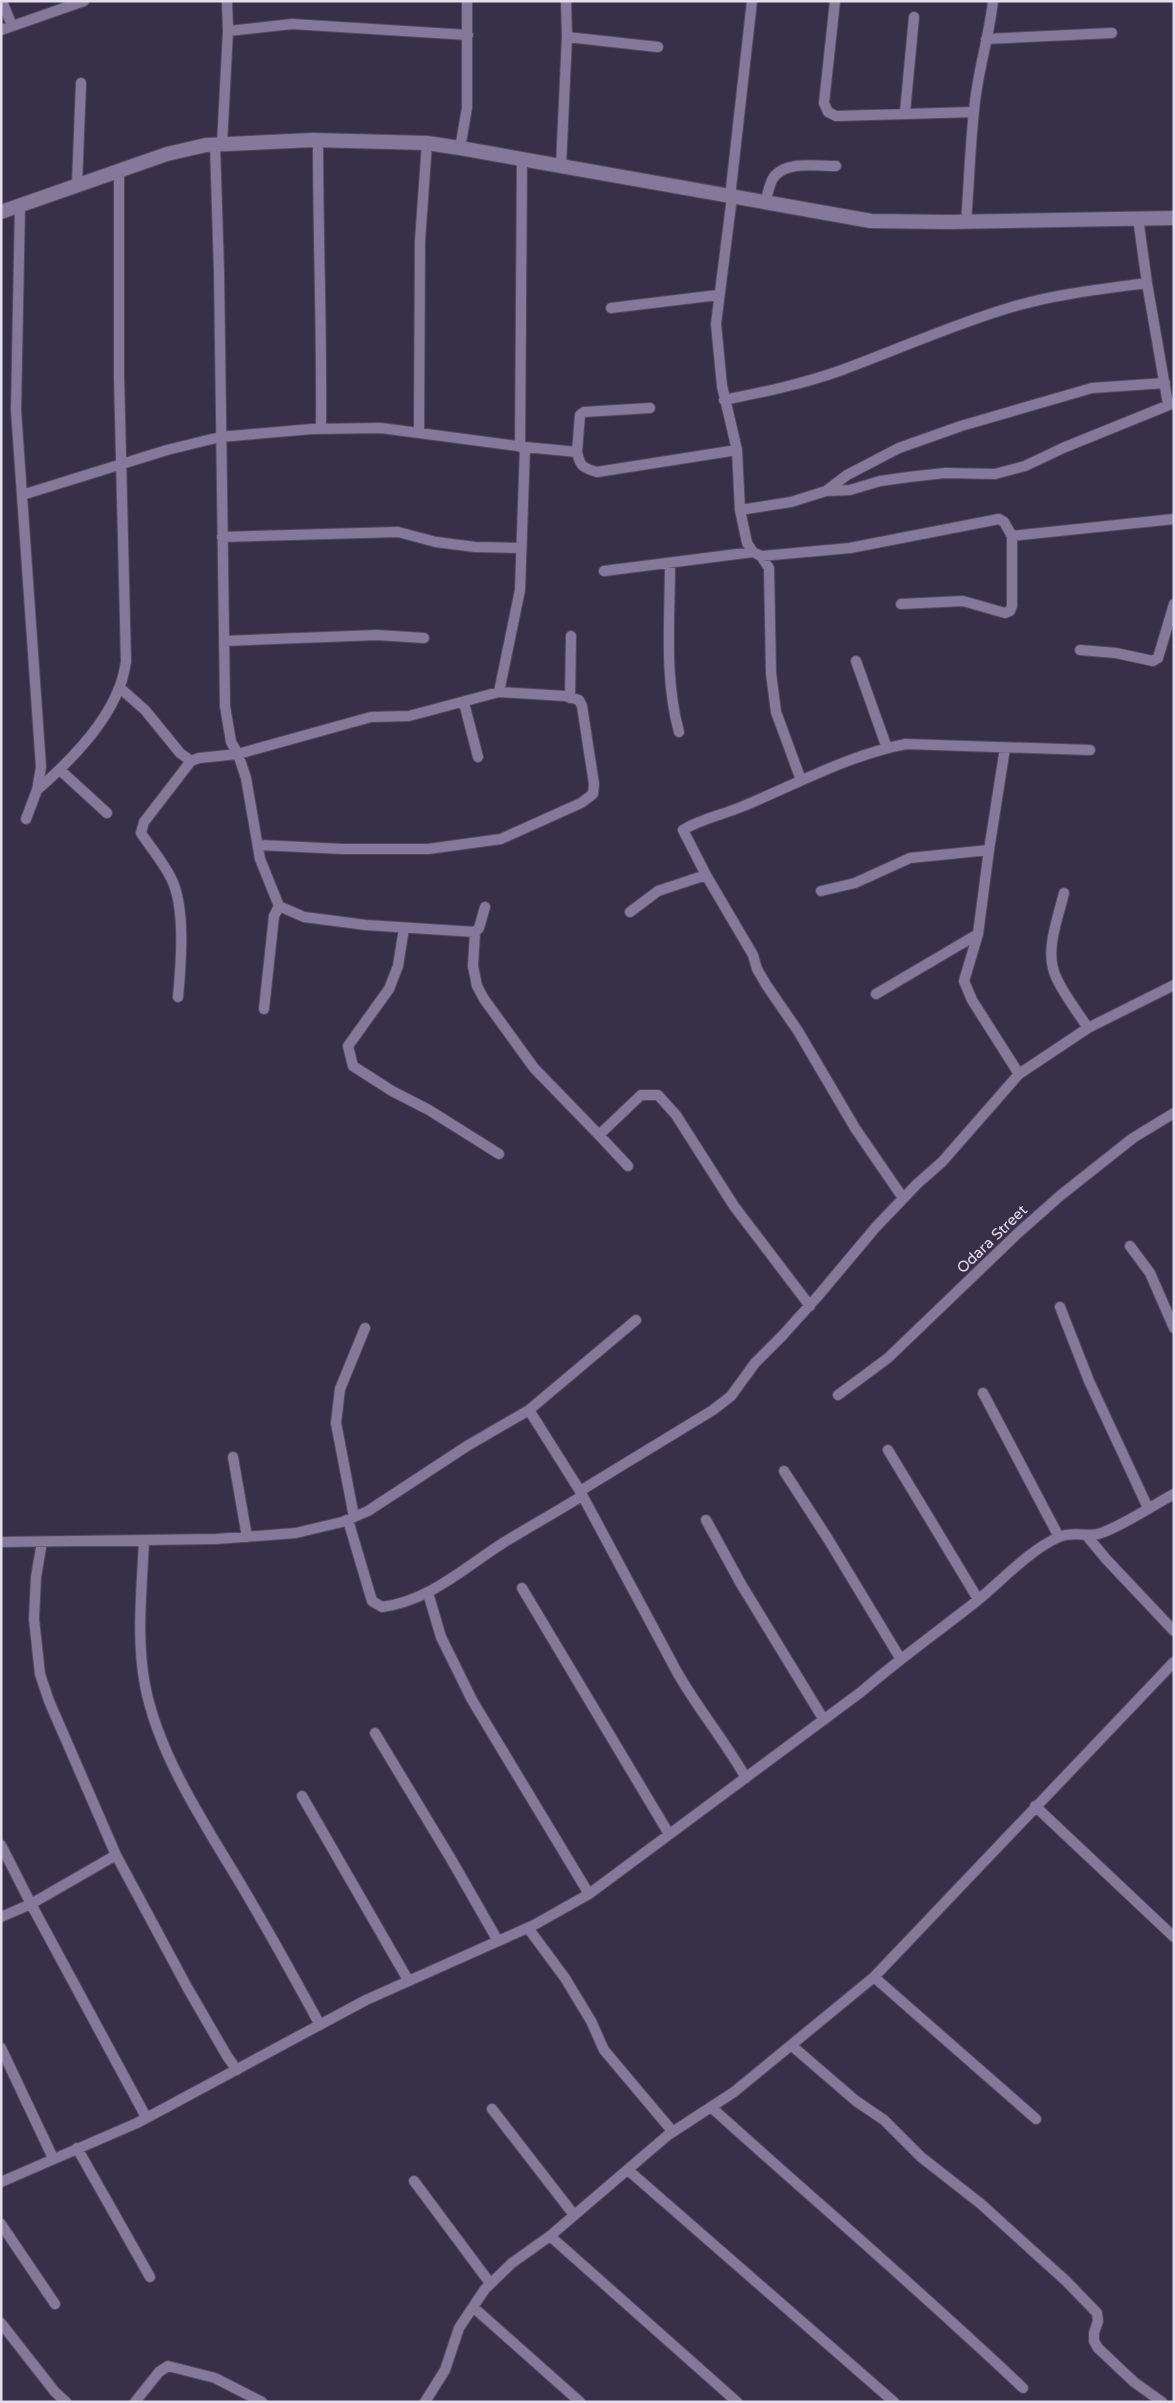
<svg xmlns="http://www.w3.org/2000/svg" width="1175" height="2403" viewBox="0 0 1175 2403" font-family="'Varela Round',sans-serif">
  <rect width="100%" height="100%" fill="#382f49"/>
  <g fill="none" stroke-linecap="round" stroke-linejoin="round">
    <g stroke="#534a60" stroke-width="12">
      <path id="street" d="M2,1L12,26
        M835,1L824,103L828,112L836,116L974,112
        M1,30L84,1
        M228,31L292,24L468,35
        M567,37L658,47
        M986,39L1112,33
        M905,112L914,17
        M318,141C318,237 322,332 321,429
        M215,144L219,271L225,706L231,742L238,754L246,778L260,859L279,906L304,917L366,925L475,932L479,928L485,907
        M222,144L228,31L227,1
        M460,148L467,108V1
        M561,166L567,37L566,1
        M77,184L81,83
        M730,197L752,1
        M732,197L716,324L722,386L737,450L740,510L747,543L753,552L761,556L769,568L771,673L776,712L801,780
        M765,203C767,196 769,187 772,180C782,160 818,166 836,166
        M20,205L16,410L41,767L37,790L26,819
        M1138,218L1147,283L1168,404
        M966,222C969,185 970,147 974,111C977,73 989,38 993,1
        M611,308L718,295
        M724,400C764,392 803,384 842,370C899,349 954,324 1012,307C1056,294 1102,289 1147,283
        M419,433L420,241L427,143
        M520,447L522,159
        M577,452L580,415L584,412L650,408
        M826,491L847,475L899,448L961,426L1092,388L1165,383
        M22,495L167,450L220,437L312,429L381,428L525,447L577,452C580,466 583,468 597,472L737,450
        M740,510L791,502L826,491L850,490L880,481L909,477L945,473L995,474L1025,466L1063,448L1174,403
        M222,537L398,532L436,542L475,547L520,548
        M761,556L850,548L999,519L1004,522L1012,536L1174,519
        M670,563C670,618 664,678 679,732
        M604,571L753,552
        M901,604L963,601L1005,613L1010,611L1012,606V536
        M224,641L377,635L424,638
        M1080,650L1116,653L1153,661L1158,658L1174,604
        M856,661L887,748
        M120,688L145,710L180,753L191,761L199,758L238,754L371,717L409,716L499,692L565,696L579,700L582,706L594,784L593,794L581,803L501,839L428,849H343L259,845
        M499,692L520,590L525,447
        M570,698L571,636
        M464,703L478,757
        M60,770L107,813
        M37,790C67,764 105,726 119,688C123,680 124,671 126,662L119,376V170
        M989,850L1005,748
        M821,891L855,883L910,858L989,850L978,934L964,981L972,1000L1019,1074
        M1064,893C1058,918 1044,952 1056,977C1064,995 1077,1011 1088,1028
        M630,912L658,891L706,875
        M404,928L398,966L389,989L348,1046L353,1066L392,1091L429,1110L499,1154
        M475,932L473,966L477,986L484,999L534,1068L599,1135L641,1095H658L676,1115L734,1206L810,1306
        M876,994L978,934
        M178,997C181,965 186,907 171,878C163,862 151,848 141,833L144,822L191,761
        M264,1009L274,916L279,906
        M599,1135L628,1166
        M903,1198L855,1128L798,1031L767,986L757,969L753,955L706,875L683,830C700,819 722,815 741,807C795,785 848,755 906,744L1090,750
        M1130,1246L1150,1273L1174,1328
        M1060,1307L1089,1381L1148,1508
        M983,1393L1059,1537
        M838,1395L888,1358L1017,1234L1061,1195L1133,1138L1174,1113
        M529,1410L580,1491L677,1672C698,1709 725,1741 746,1778
        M888,1450L978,1599
        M233,1457L247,1537
        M784,1471L828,1539L900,1658
        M580,1491L713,1410L731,1396L755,1363L782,1336L818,1296L875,1228L917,1184L942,1162L1019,1074L1088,1028L1174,985
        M354,1517L336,1423L340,1389L365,1328
        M348,1520L372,1601L382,1607C429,1601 464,1568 503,1543C529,1527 556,1512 582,1496
        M706,1520L741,1584L824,1720
        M1087,1536L1106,1559L1174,1631
        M144,1540C142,1588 136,1638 145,1685C158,1754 204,1823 240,1883C268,1930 294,1977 320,2025
        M1,1542L216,1539L296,1533L342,1522L368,1511L467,1446L529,1410L636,1320
        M42,1542L36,1577L34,1619L40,1674L49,1701L116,1855L187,1987L227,2056L237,2070
        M522,1588L669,1834
        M428,1593L441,1637L472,1700L589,1894
        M375,1733L451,1859L498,1941
        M302,1796L408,1980
        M1035,1806L1174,1937
        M1,1845L31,1904L146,2117
        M1,1917L31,1904L116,1855
        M528,1928L565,1978L591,2021L604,2050L673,2132
        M874,1977L1036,2119
        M791,2045L856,2101L884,2120L921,2157L981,2204L1066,2281L1097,2313L1098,2321L1094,2333V2341L1098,2348L1134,2382L1162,2402
        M1,2048L53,2158
        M711,2107C815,2201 922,2292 1023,2388
        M492,2109L574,2215
        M77,2148L150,2277
        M628,2170L894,2402
        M414,2181L490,2283
        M1,2182L137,2123L366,2000L534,1925L589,1894L861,1692C899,1659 939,1631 978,1600C1002,1580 1031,1549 1059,1537C1076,1530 1088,1539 1104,1532C1127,1523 1152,1506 1174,1494
        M1,2224L55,2304
        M550,2236L737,2402
        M473,2307L580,2402
        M1,2323L55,2392L66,2402
        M135,2402L159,2372L168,2366L215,2378L262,2402
        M425,2402L445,2370L459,2328L485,2289L512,2263L550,2236L668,2135L734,2092L874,1977L1174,1662"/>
    </g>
    <g stroke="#534a60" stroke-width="16">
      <path id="secondary" d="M1,212L167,154L206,145L313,140L427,143L460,148L871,221L948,222L1174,218"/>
    </g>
    <use href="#street" stroke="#847998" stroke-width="10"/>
    <use href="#secondary" stroke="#847998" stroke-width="14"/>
  </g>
  <g text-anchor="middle" stroke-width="4" stroke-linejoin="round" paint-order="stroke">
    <g font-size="15" fill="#e3ddee" stroke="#382f49">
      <text transform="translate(992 1239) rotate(-44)" y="5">Odara Street</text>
    </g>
  </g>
  <rect width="1175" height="2403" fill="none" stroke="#e3ddee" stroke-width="5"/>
</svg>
